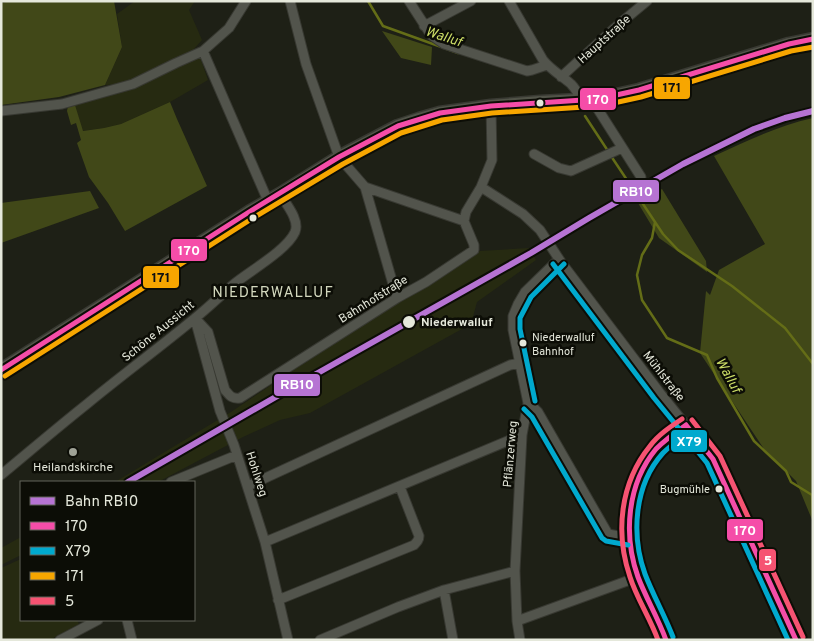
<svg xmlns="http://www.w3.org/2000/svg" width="814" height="641" viewBox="0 0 814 641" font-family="Overpass,sans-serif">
  <rect width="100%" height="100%" fill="#1e2016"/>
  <path fill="#262a11" d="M135,1H195L189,10L202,40L193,50L138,77L122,84L105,85L122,47L117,14Z
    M194,57H200L208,80L170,102L121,124L104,128L82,131L75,105Z
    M529,248L536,260L477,302L471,324L310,413L280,420L243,437L158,482H115L231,412L398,300L480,251Z
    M21,537V555L1,565V548Z
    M21,559V620H77L79,624L50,640H1V568Z"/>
  <path fill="#414818" d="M11,1H114L122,47L105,85L59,97L1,105V3Z
    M382,31L432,47L431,65L401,58Z
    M170,102L177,119L207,186L125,231L108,203L89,177L77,143L81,140L76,123L71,125L67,111L68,106L75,105L83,131L104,128L121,124Z
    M813,118V522L796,481L764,449L700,353L706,291L710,295L719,270L765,244L714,156C747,141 777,126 813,118Z
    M662,189L706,261L707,272L659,238L638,203Z
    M90,191L99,208L1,243V203Z"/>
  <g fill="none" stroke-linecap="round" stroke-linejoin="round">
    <path stroke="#646d17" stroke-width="2.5" d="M368,1L383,26L458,53
      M585,116L608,151
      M611,156L663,234L678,250L732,286L785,328L813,364
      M655,222L652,238L642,255L637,275L642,300L667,338L707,355L717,378L754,441L786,471L791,482L812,495L813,514"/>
    <g stroke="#383932" stroke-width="11">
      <path id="street" d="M290,1L306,64L339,157L365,187L397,298
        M409,1L431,35L444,44L527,71L532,70L547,65
        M509,1L543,60C551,70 562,76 571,84C576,89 579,95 582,101
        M424,26L471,1
        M203,51L268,201
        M561,77L618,25L647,1
        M592,100L641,177
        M1,111L62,104L133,84L176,63L203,51L229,28L246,1
        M534,154L559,168L571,171L622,148
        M365,187L464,221
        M481,187L523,214L540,230L561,262L660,393L713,459L796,640
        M195,318L208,332L225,390C230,396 232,399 240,398L397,298L426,282L474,250V245L464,221L466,212L481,187L492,160L491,106
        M195,319L220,411L234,445L265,542L288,640
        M528,403L532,406L538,412L608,534L629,538
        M1,475C30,451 58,427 87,404C122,375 159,348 194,319C208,308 221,295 234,284C250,271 287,250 295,232C300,220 286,204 280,194
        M171,482L237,455
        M248,486L510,365L520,363
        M265,542L522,435
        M444,590L453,640
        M278,600L414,545C417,542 419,540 419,536L400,487
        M127,620L132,640
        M517,621L638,577
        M60,640L98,620
        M320,640L398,607L444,590L515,571
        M520,640L517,621L515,571L522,435L528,403L513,330V316L518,304L525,292L559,259
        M666,640C658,618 646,598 638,577C634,565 630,552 629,539C627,509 637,473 656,450C665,440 675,433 686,425"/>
    </g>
    <g stroke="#383932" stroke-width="15">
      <path id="secondary" d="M1,370L249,212L280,194L339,157L398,126L419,119L440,113L491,106L540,102L598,99L639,90L789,44L813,39"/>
    </g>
    <use href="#street" stroke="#52544c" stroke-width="9"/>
    <use href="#secondary" stroke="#515348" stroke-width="12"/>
    <g stroke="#0c0d06" stroke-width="9">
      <path id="bus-1" d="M1,370L249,212L339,157L398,126L440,113L491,106L598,99L639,90L789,44L813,39
        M686,425L713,459L796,640
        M666,640C658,618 646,598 638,577C623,535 627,484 656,449C665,440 676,432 686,425"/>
    </g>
    <g stroke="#0c0d06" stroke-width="9">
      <path id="bus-2" d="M553,264L654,398L707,463L788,640
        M535,401L520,329V318L531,297L564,264
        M524,409L532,417L602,538L606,541L628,545
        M673,637C665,616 653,595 645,574C631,535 634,485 663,453C671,445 681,438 690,431"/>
    </g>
    <g stroke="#0c0d06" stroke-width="9">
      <path id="bus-3" d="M5,376L253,218L343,164L401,133L442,120L492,113L600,106L641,97L791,51L813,47"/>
    </g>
    <g stroke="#0c0d06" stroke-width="9">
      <path id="bus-4" d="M692,420L720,456L803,637
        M658,640C650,618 637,599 630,577C615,533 620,483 650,446C658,435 670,427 682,419"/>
    </g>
    <use href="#bus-1" stroke="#f54da8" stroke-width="5"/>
    <use href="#bus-2" stroke="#00a9ce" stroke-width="5"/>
    <use href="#bus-3" stroke="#f7a600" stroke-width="5"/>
    <use href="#bus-4" stroke="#f65372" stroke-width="5"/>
    <g stroke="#0c0d06" stroke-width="10">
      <path id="rail-1" d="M128,482L293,387L531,253L589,218L683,164L754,129L785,118L813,111"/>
    </g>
    <use href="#rail-1" stroke="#b673d3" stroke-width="6"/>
  </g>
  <g fill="#e5e8db" stroke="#0c0d06" stroke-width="2">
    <circle cx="540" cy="103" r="4.5"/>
    <circle cx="253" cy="218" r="4.5"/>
    <circle cx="409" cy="322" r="7"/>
    <circle cx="523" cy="343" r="4.5"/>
    <circle cx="719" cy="489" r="4.5"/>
  </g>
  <circle fill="#9fa296" stroke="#0c0d06" stroke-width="2" cx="73" cy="452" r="5"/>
  <g text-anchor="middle" stroke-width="5" stroke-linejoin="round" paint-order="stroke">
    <g font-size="11" fill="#e5e8db" stroke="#0c0d06" text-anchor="start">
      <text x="532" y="341">Niederwalluf<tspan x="532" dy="14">Bahnhof</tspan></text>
      <text x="710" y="493" text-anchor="end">Bugmühle</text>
    </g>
    <g font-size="12" fill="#e5e8db" stroke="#0c0d06">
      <text transform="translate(604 39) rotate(-42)" y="4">Hauptstraße</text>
      <text transform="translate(373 299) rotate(-32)" y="4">Bahnhofstraße</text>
      <text transform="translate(158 331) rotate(-39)" y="4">Schöne Aussicht</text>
      <text transform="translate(664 376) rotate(52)" y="4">Mühlstraße</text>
      <text transform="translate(510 454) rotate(-85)" y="4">Pflänzerweg</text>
      <text transform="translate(257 474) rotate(72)" y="4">Hohlweg</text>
    </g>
    <g font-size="12" font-weight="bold" fill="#e5e8db" stroke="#0c0d06" text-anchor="start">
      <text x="421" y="326">Niederwalluf</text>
    </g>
    <g font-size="12" fill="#e5e8db" stroke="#0c0d06">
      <text x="73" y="471">Heilandskirche</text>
    </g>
    <g font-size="14" font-style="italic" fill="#ccdd67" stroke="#0c0d06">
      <text transform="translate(444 36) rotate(18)" y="5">Walluf</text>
      <text transform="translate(729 375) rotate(61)" y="5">Walluf</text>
    </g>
    <g font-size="15" letter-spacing="1" fill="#d2d7bd" stroke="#0c0d06">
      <text x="273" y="297">NIEDERWALLUF</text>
    </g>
  </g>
  <g stroke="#0c0d06" stroke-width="2">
    <rect x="653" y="76" width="38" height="24" rx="5" fill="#f7a600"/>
    <rect x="579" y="87" width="38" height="24" rx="5" fill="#f54da8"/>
    <rect x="612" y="179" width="48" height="24" rx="5" fill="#b673d3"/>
    <rect x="170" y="238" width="38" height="24" rx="5" fill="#f54da8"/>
    <rect x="142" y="265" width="38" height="24" rx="5" fill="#f7a600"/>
    <rect x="273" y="373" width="48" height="24" rx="5" fill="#b673d3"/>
    <rect x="670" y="429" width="38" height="24" rx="5" fill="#00a9ce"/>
    <rect x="726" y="518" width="38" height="24" rx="5" fill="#f54da8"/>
    <rect x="758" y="548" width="19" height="24" rx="5" fill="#f65372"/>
  </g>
  <g font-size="14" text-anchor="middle" font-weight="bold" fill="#fff">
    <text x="598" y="104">170</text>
    <text x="636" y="196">RB10</text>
    <text x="189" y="255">170</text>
    <text x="297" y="389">RB10</text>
    <text x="689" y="446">X79</text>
    <text x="745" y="535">170</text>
    <text x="768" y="565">5</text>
  </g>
  <g font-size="14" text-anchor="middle" font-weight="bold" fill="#111">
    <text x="672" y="92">171</text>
    <text x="161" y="282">171</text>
  </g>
  <rect width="814" height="641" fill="none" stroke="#e5e8db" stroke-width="5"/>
  <rect x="20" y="481" width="175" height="140" fill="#0c0d06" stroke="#63655b"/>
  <rect x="30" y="497" width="25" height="8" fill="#b673d3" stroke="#63655b"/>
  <text x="65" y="506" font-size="15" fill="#e5e8db">Bahn RB10</text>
  <rect x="30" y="522" width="25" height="8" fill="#f54da8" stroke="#63655b"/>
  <text x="65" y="531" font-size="15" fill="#e5e8db">170</text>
  <rect x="30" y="547" width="25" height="8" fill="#00a9ce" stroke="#63655b"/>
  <text x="65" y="556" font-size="15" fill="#e5e8db">X79</text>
  <rect x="30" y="572" width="25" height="8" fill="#f7a600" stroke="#63655b"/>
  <text x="65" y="581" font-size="15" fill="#e5e8db">171</text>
  <rect x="30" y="597" width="25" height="8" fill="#f65372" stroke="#63655b"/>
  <text x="65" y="606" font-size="15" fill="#e5e8db">5</text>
</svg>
